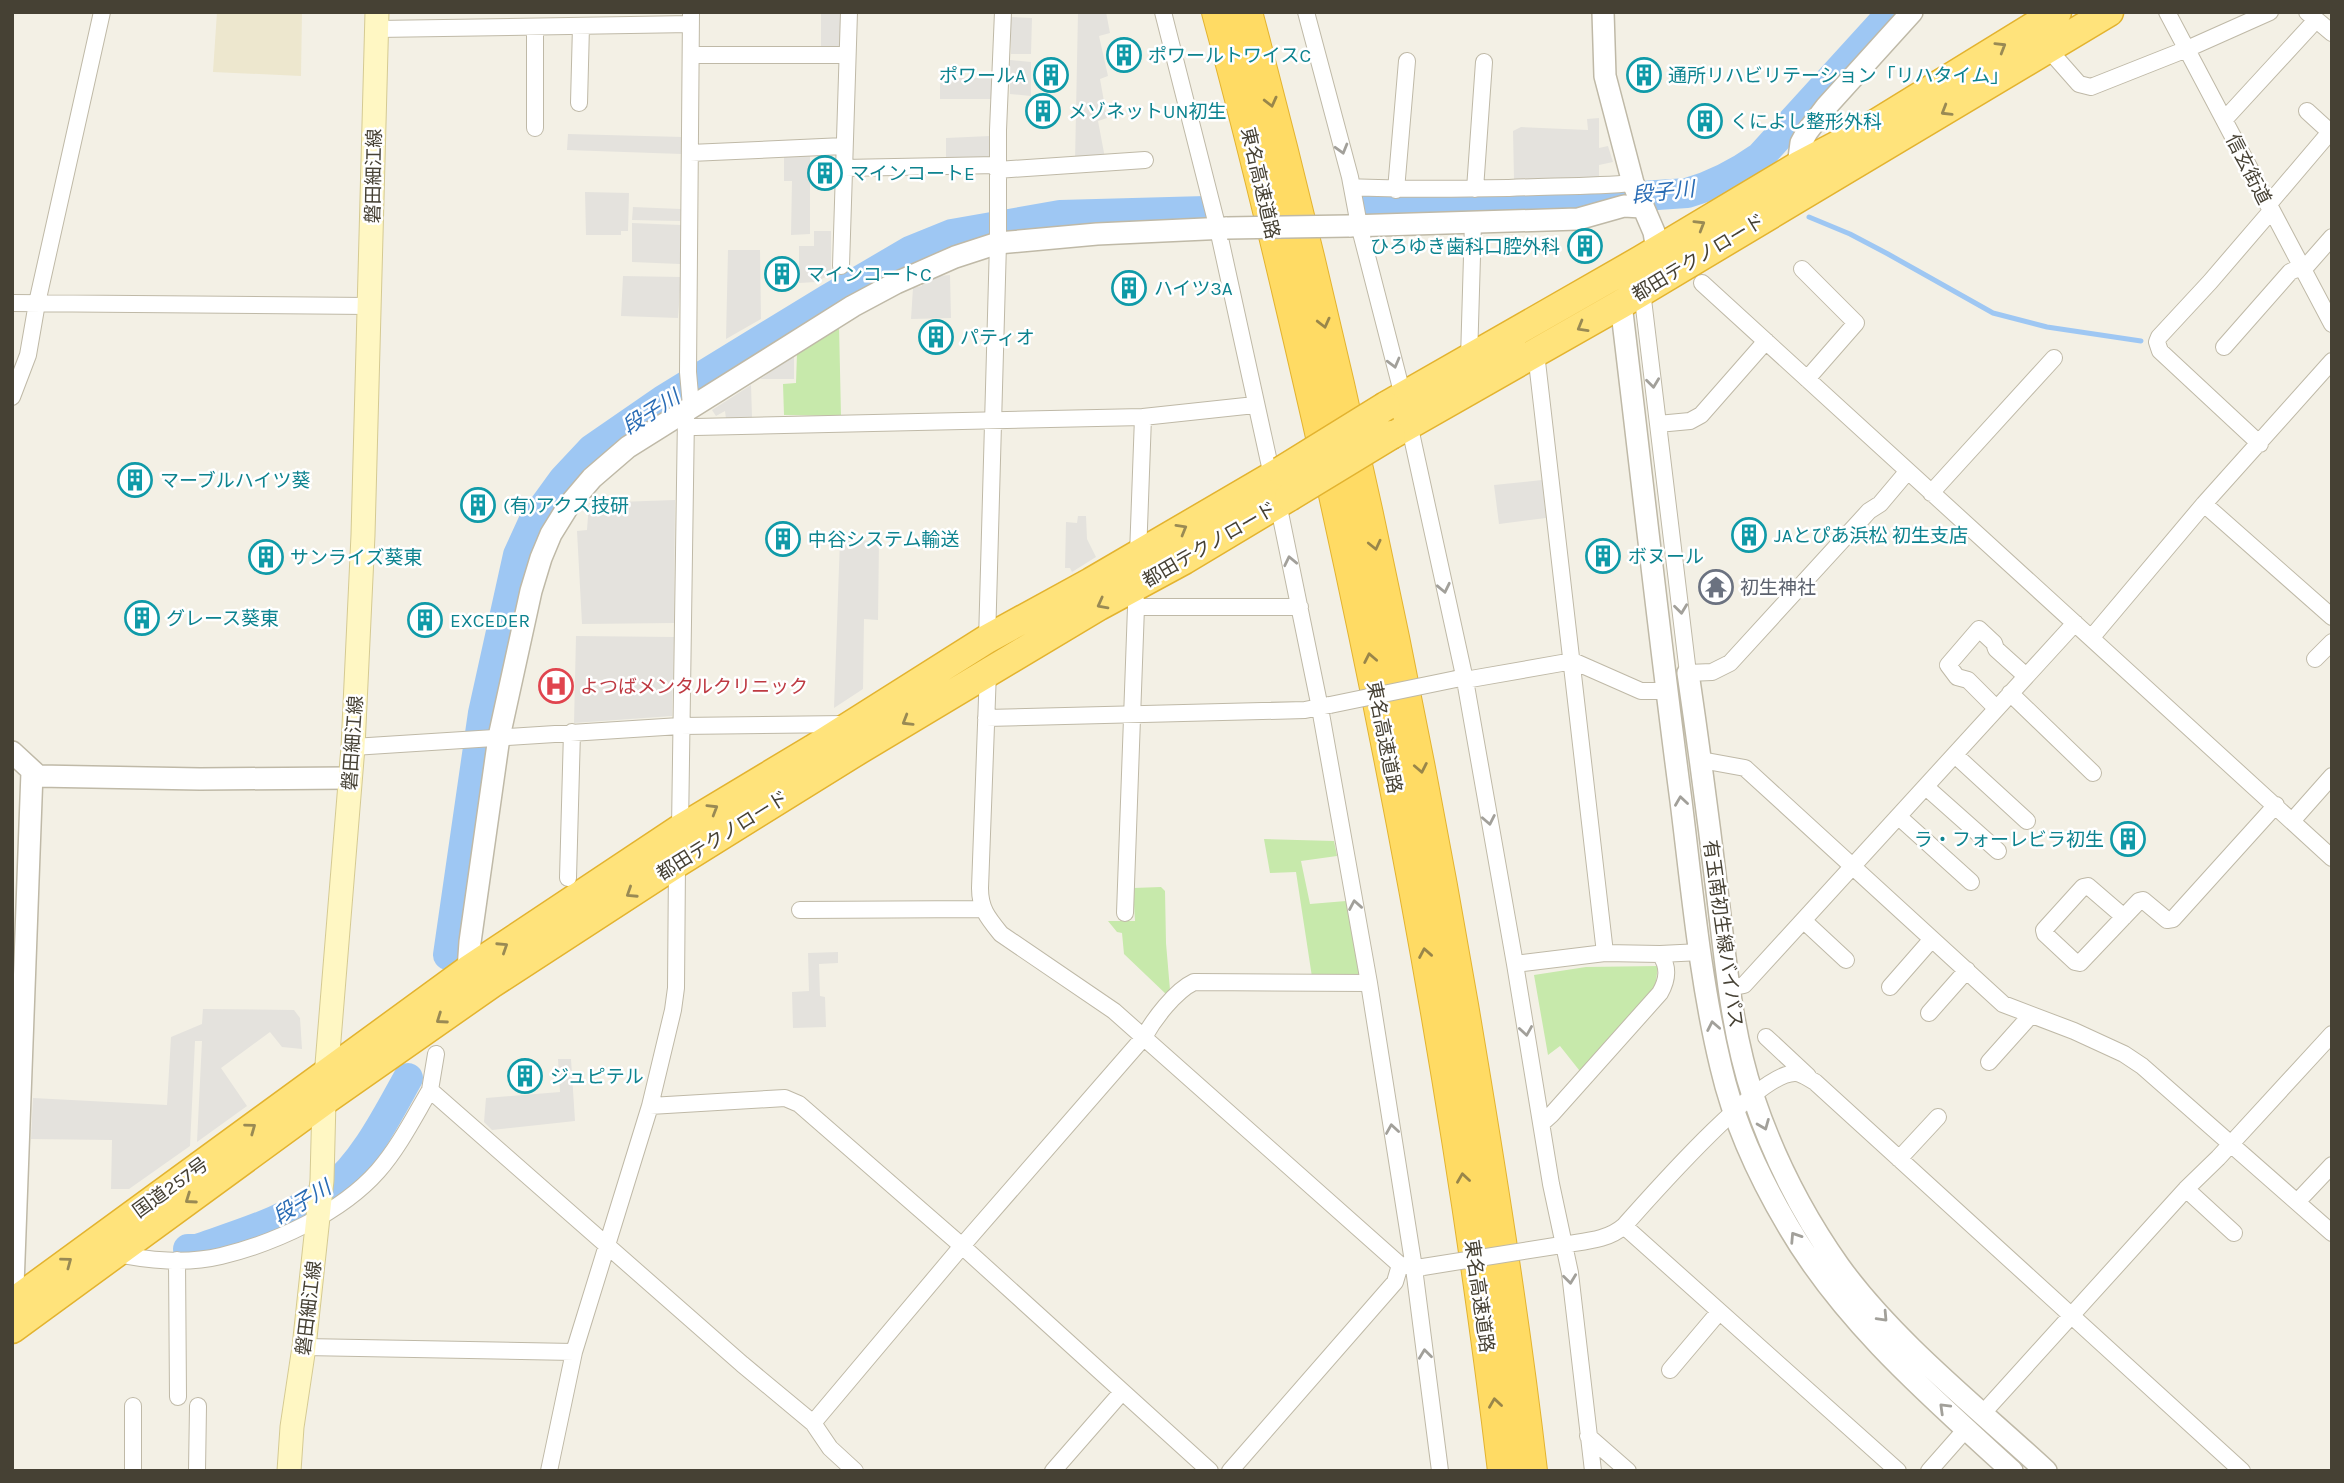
<svg xmlns="http://www.w3.org/2000/svg" width="2344" height="1483" viewBox="0 0 2344 1483" font-family="Karla,'Noto Sans JP',sans-serif">
  <rect width="100%" height="100%" fill="#f3f0e5"/>
  <path fill="#ede7ce" d="M217,12H302L301,76L213,72Z"/>
  <path fill="#c7e9ab" d="M839,325L841,416L784,415L783,384L796,383L797,353Z
    M1264,839L1334,841L1337,856L1301,861L1310,904L1346,901L1360,972L1357,976L1312,977L1296,872L1270,873Z
    M1161,887L1165,891L1166,943L1170,990L1168,996L1124,954L1122,933L1117,932L1108,921H1135L1133,888Z
    M1658,966L1655,988L1583,1075L1560,1046L1548,1055L1534,975L1586,967Z"/>
  <path fill="#e4e2dd" d="M821,12H844L840,52H821Z
    M1078,12H1106L1110,33L1099,36L1108,76L1100,79L1107,118L1098,121L1105,158L1075,162Z
    M1011,17L1032,18L1031,54H1011Z
    M1010,60L1031,62V96L1010,94Z
    M940,78H995L994,99H940Z
    M1599,118V148L1608,146L1613,162L1599,165V179H1514L1513,131L1521,127L1588,130L1587,119Z
    M568,134L683,137L682,154L567,150Z
    M990,136L991,160L946,162V138Z
    M784,154H810V234L791,235L792,181H784Z
    M585,192L629,193L628,231H621V235H586Z
    M633,207L681,209L680,221L632,220Z
    M632,223L681,225L680,264L632,262Z
    M814,231H831V274L816,282L799,283V246H814Z
    M728,250H760L761,319L726,339Z
    M950,275L951,318L911,319L913,288L922,286L921,283L939,276Z
    M623,276L681,277L678,318L621,316Z
    M794,356V379H760Z
    M751,385L752,417L726,419L725,411L716,416L712,410Z
    M1542,480L1546,518L1499,524L1494,485Z
    M675,500L674,623L582,624L577,531L587,530L589,503Z
    M1078,516H1086L1087,539L1096,557L1072,572L1070,568H1065L1066,522L1077,523Z
    M840,539L879,541L878,620L864,619L863,689L834,708Z
    M576,636L674,637L672,716L574,723Z
    M838,952V963L819,964L820,996L825,997L826,1027L793,1028L792,992L809,991L808,953Z
    M203,1009L294,1010L300,1018L302,1049L282,1047L270,1032L221,1068L247,1106L197,1142L202,1041H195L190,1146L129,1189H111L112,1140L31,1139L33,1098L167,1105L171,1037L202,1024Z
    M558,1059H571L575,1121L492,1130L484,1122L486,1098L560,1092Z"/>
  <g fill="none" stroke-linecap="round" stroke-linejoin="round">
    <path stroke="#9ec7f3" stroke-width="5" d="M1809,217L1850,234L1888,254L1993,313L2047,327L2141,341"/>
    <path stroke="#9ec7f3" stroke-width="30" d="M1363,205L1448,201L1522,204L1687,193C1715,185 1736,174 1760,157L1892,12
      M448,955L483,713L518,555L534,520L563,480L592,449L663,400L828,299L910,251L952,234L1060,215L1206,211
      M188,1249H197C243,1233 291,1219 330,1189C363,1164 388,1114 408,1078"/>
    <g stroke="#bfb9a7" stroke-width="18">
      <path id="minor" d="M691,12L688,372L691,406
        M1163,12L1218,229L1278,503L1320,708L1369,983L1414,1268L1440,1471
        M1306,12L1350,177L1359,225L1403,396L1465,680L1515,964L1551,1184L1570,1273L1593,1471
        M2167,12L2332,324
        M2307,12L2332,33
        M535,27V128
        M377,29L691,24
        M2049,50L2079,84L2091,87L2187,49L2270,12
        M691,55H847
        M579,103L581,26
        M2224,120L2316,20
        M690,153L844,146
        M844,168L997,165
        M997,170L1145,160
        M1352,187C1404,190 1456,189 1509,188C1550,186 1591,187 1633,183
        M1475,189L1484,62
        M1396,190L1407,61
        M2268,205L2330,132L2307,111
        M841,266L849,12
        M1802,269L1856,323L1807,379
        M1702,283L2332,858
        M1643,286L1642,291L1688,673L1712,672L1730,663L1869,511L1880,504L1907,472
        M12,303L370,306
        M2224,347L2290,272L2296,269L2303,270L2332,237
        M1536,353L1605,953
        M1469,359L1473,222
        M12,397L28,355L37,303L102,12
        M1658,424L1690,421L1701,415L1766,341
        M686,425L695,427L1143,417
        M2260,444L2160,351L2157,342L2159,337L2210,282L2271,211
        M1931,493L2054,358
        M2204,504L2332,617
        M1138,555L1143,417L1255,405
        M1136,607H1300
        M2092,637L2204,504L2332,361
        M987,641L998,243V130L1003,12
        M2315,659L2332,642
        M988,671L980,888C980,909 988,918 1001,934L1114,1011L1400,1265L1421,1267
        M1456,679L1465,680L1573,661L1641,691H1667
        M2010,693L2093,773
        M1996,708L1968,680L1957,677L1948,665L1979,629L1994,643L1996,649L2026,676
        M986,718L1305,710L1329,705
        M353,747L680,726L847,724
        M1955,755L2027,821
        M1701,760L1745,768L2003,1004L2074,1031L2124,1054L2142,1066L2332,1233
        M1926,787L1998,851
        M1899,817L1971,882
        M2293,820L2332,776
        M680,829L686,415
        M568,878L572,732
        M800,910L982,909
        M1125,913L1136,607L1135,587
        M2124,917L2088,886L2083,887L2044,930L2045,934L2075,962L2080,963L2139,901L2143,900L2167,920L2173,919L2276,805
        M1804,921L1846,960
        M1515,964L1605,953L1660,954L1701,952
        M1890,987L1932,939
        M1729,988L1744,985L2075,623
        M1929,1013L1967,970
        M1766,1037L1808,1076
        M1989,1062L2031,1015
        M430,1090L436,1054
        M650,1106L785,1098L799,1104L962,1246L1210,1471
        M1542,1123L1552,1114L1660,993C1668,979 1669,967 1660,954
        M1899,1159L1938,1117
        M2186,1189L2234,1233
        M2297,1202L2332,1165
        M1557,1246C1580,1241 1606,1242 1624,1226
        M115,1253C147,1261 188,1264 221,1256C275,1243 341,1213 378,1171C399,1147 414,1117 430,1090L742,1364L813,1423L830,1448L855,1471
        M177,1260L178,1397
        M304,1347L574,1352
        M1670,1370L1719,1312
        M133,1406V1471
        M1983,1413L2186,1189L2218,1158L2332,1034
        M813,1423L962,1246L1144,1037C1154,1019 1175,991 1194,982L1369,983
        M1588,1436L1628,1471
        M197,1471L198,1406
        M549,1471L574,1352L650,1106L673,1010L676,988L677,863
        M1053,1471L1122,1392
        M1230,1471L1395,1282L1400,1265
        M1898,1471L1624,1226C1651,1196 1758,1073 1795,1073C1802,1073 1809,1079 1815,1082L2242,1471
        M1929,1471L1966,1429"/>
    </g>
    <g stroke="#bfb9a7" stroke-width="24">
      <path id="tertiary" d="M1603,12L1605,76L1633,183L1654,232L1657,250
        M1798,166L1801,143L1807,132L1826,107L1912,12
        M1349,226L1578,219L1624,206L1642,207
        M1621,304C1641,469 1659,635 1681,801C1692,889 1700,980 1721,1067C1734,1123 1759,1177 1788,1226C1844,1322 1930,1396 2012,1471
        M1688,673C1699,748 1709,823 1718,899C1726,965 1732,1033 1753,1096C1773,1156 1803,1215 1839,1266C1893,1341 1978,1408 2046,1471
        M12,752L38,776L200,779L349,778
        M468,970L470,942L499,737L531,591L541,558L551,534L569,505L592,478L628,447L853,306L896,283L955,257L998,243L1097,234L1227,228
        M12,1313L32,772"/>
    </g>
    <g stroke="#d5ca92" stroke-width="25">
      <path id="secondary" d="M289,1471L292,1427L304,1347L322,1180L324,1101L353,747L363,535L377,12"/>
    </g>
    <g stroke="#e3b32f" stroke-width="31">
      <path id="trunk" d="M1386,406L1641,260L1798,166L1859,134L2057,12
        M1391,435L1621,304L2109,12
        M12,1303L468,970L680,829L813,749L987,639L1091,582L1281,471
        M12,1329L324,1101L491,984L677,863L852,754L1099,606L1184,560L1289,497"/>
    </g>
    <g stroke="#e3b32f" stroke-width="32">
      <path id="motorway" d="M1217,12C1254,147 1286,283 1317,419C1396,766 1461,1117 1503,1471
        M1247,12C1334,340 1406,671 1463,1005C1489,1160 1514,1315 1532,1471"/>
    </g>
    <use href="#minor" stroke="#fff" stroke-width="16"/>
    <use href="#tertiary" stroke="#fff" stroke-width="21"/>
    <use href="#secondary" stroke="#fff7c3" stroke-width="23"/>
    <use href="#trunk" stroke="#ffe37b" stroke-width="28"/>
    <use href="#motorway" stroke="#ffdb64" stroke-width="30"/>
    <g stroke="#bfb9a7" stroke-width="18" stroke-linecap="butt">
      <path id="minor-bridge" d="M1330,705L1456,679
        M1423,1267L1555,1246"/>
    </g>
    <g stroke="#bfb9a7" stroke-width="24" stroke-linecap="butt">
      <path id="tertiary-bridge" d="M1227,228L1349,226"/>
    </g>
    <g stroke="#e3b32f" stroke-width="31" stroke-linecap="butt">
      <path id="trunk-bridge" d="M1281,471L1386,406
        M1289,497L1391,435"/>
    </g>
    <use href="#minor-bridge" stroke="#fff" stroke-width="16"/>
    <use href="#tertiary-bridge" stroke="#fff" stroke-width="21"/>
    <use href="#trunk-bridge" stroke="#ffe37b" stroke-width="28"/>
  </g>
  <defs><path id="oneway-chevron" d="M-2-3.5L2.5 0L-2 3.5" fill="none" stroke-width="1.6" stroke-linecap="round" stroke-linejoin="round" transform="scale(1.75)"/></defs>
  <g stroke="#998a54">
    <use href="#oneway-chevron" transform="translate(2001 47) rotate(-31)"/>
    <use href="#oneway-chevron" transform="translate(1946 111) rotate(149)"/>
    <use href="#oneway-chevron" transform="translate(1700 225) rotate(-31)"/>
    <use href="#oneway-chevron" transform="translate(1582 327) rotate(150)"/>
    <use href="#oneway-chevron" transform="translate(1182 529) rotate(-30)"/>
    <use href="#oneway-chevron" transform="translate(1102 604) rotate(152)"/>
    <use href="#oneway-chevron" transform="translate(907 721) rotate(149)"/>
    <use href="#oneway-chevron" transform="translate(713 809) rotate(-31)"/>
    <use href="#oneway-chevron" transform="translate(631 893) rotate(147)"/>
    <use href="#oneway-chevron" transform="translate(503 947) rotate(-33)"/>
    <use href="#oneway-chevron" transform="translate(441 1019) rotate(145)"/>
    <use href="#oneway-chevron" transform="translate(251 1128) rotate(-36)"/>
    <use href="#oneway-chevron" transform="translate(190 1199) rotate(145)"/>
    <use href="#oneway-chevron" transform="translate(67 1262) rotate(-37)"/>
  </g>
  <g stroke="#99864a">
    <use href="#oneway-chevron" transform="translate(1271 102) rotate(76)"/>
    <use href="#oneway-chevron" transform="translate(1324 323) rotate(76)"/>
    <use href="#oneway-chevron" transform="translate(1375 545) rotate(77)"/>
    <use href="#oneway-chevron" transform="translate(1370 658) rotate(-101)"/>
    <use href="#oneway-chevron" transform="translate(1421 768) rotate(79)"/>
    <use href="#oneway-chevron" transform="translate(1425 953) rotate(-100)"/>
    <use href="#oneway-chevron" transform="translate(1463 1178) rotate(-98)"/>
    <use href="#oneway-chevron" transform="translate(1495 1403) rotate(-98)"/>
  </g>
  <g stroke="#a2a09a">
    <use href="#oneway-chevron" transform="translate(1342 149) rotate(74)"/>
    <use href="#oneway-chevron" transform="translate(1394 363) rotate(75)"/>
    <use href="#oneway-chevron" transform="translate(1653 383) rotate(83)"/>
    <use href="#oneway-chevron" transform="translate(1290 561) rotate(-102)"/>
    <use href="#oneway-chevron" transform="translate(1444 588) rotate(78)"/>
    <use href="#oneway-chevron" transform="translate(1681 609) rotate(83)"/>
    <use href="#oneway-chevron" transform="translate(1681 801) rotate(-98)"/>
    <use href="#oneway-chevron" transform="translate(1489 820) rotate(79)"/>
    <use href="#oneway-chevron" transform="translate(1355 905) rotate(-100)"/>
    <use href="#oneway-chevron" transform="translate(1713 1026) rotate(-101)"/>
    <use href="#oneway-chevron" transform="translate(1526 1031) rotate(81)"/>
    <use href="#oneway-chevron" transform="translate(1764 1125) rotate(68)"/>
    <use href="#oneway-chevron" transform="translate(1392 1129) rotate(-99)"/>
    <use href="#oneway-chevron" transform="translate(1795 1237) rotate(-123)"/>
    <use href="#oneway-chevron" transform="translate(1570 1279) rotate(83)"/>
    <use href="#oneway-chevron" transform="translate(1883 1317) rotate(47)"/>
    <use href="#oneway-chevron" transform="translate(1425 1354) rotate(-97)"/>
    <use href="#oneway-chevron" transform="translate(1944 1408) rotate(-136)"/>
  </g>
  <defs>
    <g id="building-ring" transform="scale(1.75)"><circle r="9.5" fill="#fff" stroke="#0f9aa8" stroke-width="1.5"/><path d="M-4-6H4V6H1V3H-1V6H-4ZM-2.5-4.3h1.7v1.8h-1.7ZM.8-4.3h1.7v1.8H.8ZM-2.5-1h1.7V.8h-1.7ZM.8-1h1.7V.8H.8Z" fill="#0f9aa8"/></g>
    <g id="temple-ring" transform="scale(1.75)"><circle r="9.5" fill="#fff" stroke="#6b7280" stroke-width="1.5"/><path d="M0-6L5-2H3V0L6.5 2.5H4V6H1.5V3h-3V6H-4V2.5H-6.5L-3 0V-2H-5Z" fill="#6b7280"/></g>
    <g id="hospital-ring" transform="scale(1.75)"><circle r="9.5" fill="#fff" stroke="#e0444e" stroke-width="1.5"/><path d="M-5-5h3v3.5h4V-5h3V5h-3V1.5h-4V5h-3Z" fill="#e0444e"/></g>
  </defs>
  <g fill-rule="evenodd">
    <use href="#building-ring" x="1124" y="55"/>
    <use href="#building-ring" x="1051" y="75"/>
    <use href="#building-ring" x="1644" y="75"/>
    <use href="#building-ring" x="1043" y="111"/>
    <use href="#building-ring" x="1705" y="121"/>
    <use href="#building-ring" x="825" y="173"/>
    <use href="#building-ring" x="1585" y="246"/>
    <use href="#building-ring" x="782" y="274"/>
    <use href="#building-ring" x="1129" y="288"/>
    <use href="#building-ring" x="936" y="337"/>
    <use href="#building-ring" x="135" y="480"/>
    <use href="#building-ring" x="478" y="505"/>
    <use href="#building-ring" x="1749" y="535"/>
    <use href="#building-ring" x="783" y="539"/>
    <use href="#building-ring" x="1603" y="556"/>
    <use href="#building-ring" x="266" y="557"/>
    <use href="#temple-ring" x="1716" y="587"/>
    <use href="#building-ring" x="142" y="618"/>
    <use href="#building-ring" x="425" y="620"/>
    <use href="#hospital-ring" x="556" y="686"/>
    <use href="#building-ring" x="2128" y="839"/>
    <use href="#building-ring" x="525" y="1076"/>
  </g>
  <g text-anchor="middle" stroke-width="5" stroke-linejoin="round" paint-order="stroke">
    <g font-size="19" fill="#0d838f" stroke="#fff" text-anchor="start">
      <text x="1148" y="62">ポワールトワイスC</text>
      <text x="1026" y="82" text-anchor="end">ポワールA</text>
      <text x="1668" y="82">通所リハビリテーション「リハタイム」</text>
      <text x="1068" y="118">メゾネットUN初生</text>
      <text x="1730" y="128">くによし整形外科</text>
      <text x="850" y="180">マインコートE</text>
      <text x="1560" y="253" text-anchor="end">ひろゆき歯科口腔外科</text>
      <text x="806" y="281">マインコートC</text>
      <text x="1154" y="295">ハイツ3A</text>
      <text x="960" y="344">パティオ</text>
      <text x="160" y="487">マーブルハイツ葵</text>
      <text x="503" y="512">(有)アクス技研</text>
      <text x="1774" y="542">JAとぴあ浜松 初生支店</text>
      <text x="808" y="546">中谷システム輸送</text>
      <text x="1628" y="563">ボヌール</text>
      <text x="290" y="564">サンライズ葵東</text>
      <text x="166" y="625">グレース葵東</text>
      <text x="450" y="627">EXCEDER</text>
      <text x="2104" y="846" text-anchor="end">ラ・フォーレビラ初生</text>
      <text x="550" y="1083">ジュピテル</text>
    </g>
    <g font-size="19" fill="#464134" stroke="#fff">
      <text transform="translate(2249 169) rotate(63)" y="7">信玄街道</text>
      <text transform="translate(373 176) rotate(-89)" y="7">磐田細江線</text>
      <text transform="translate(1261 183) rotate(77)" y="7">東名高速道路</text>
      <text transform="translate(1698 257) rotate(-31)" y="7">都田テクノロード</text>
      <text transform="translate(1209 544) rotate(-30)" y="7">都田テクノロード</text>
      <text transform="translate(1385 737) rotate(79)" y="7">東名高速道路</text>
      <text transform="translate(352 743) rotate(-86)" y="7">磐田細江線</text>
      <text transform="translate(722 835) rotate(-32)" y="7">都田テクノロード</text>
      <text transform="translate(1724 934) rotate(82)" y="7">有玉南初生線バイパス</text>
      <text transform="translate(170 1187) rotate(-36)" y="7">国道257号</text>
      <text transform="translate(1480 1296) rotate(82)" y="7">東名高速道路</text>
      <text transform="translate(308 1308) rotate(-83)" y="7">磐田細江線</text>
    </g>
    <g font-size="19" fill="#5b616d" stroke="#fff" text-anchor="start">
      <text x="1740" y="594">初生神社</text>
    </g>
    <g font-size="19" fill="#be3a42" stroke="#fff" text-anchor="start">
      <text x="580" y="693">よつばメンタルクリニック</text>
    </g>
    <g font-size="21" font-style="italic" fill="#296cb5" stroke="#fff">
      <text transform="translate(1663 192) rotate(-6)" y="7">段子川</text>
      <text transform="translate(651 412) rotate(-32)" y="7">段子川</text>
      <text transform="translate(302 1202) rotate(-31)" y="7">段子川</text>
    </g>
  </g>
  <rect width="2344" height="1483" fill="none" stroke="#464134" stroke-width="28"/>
</svg>
